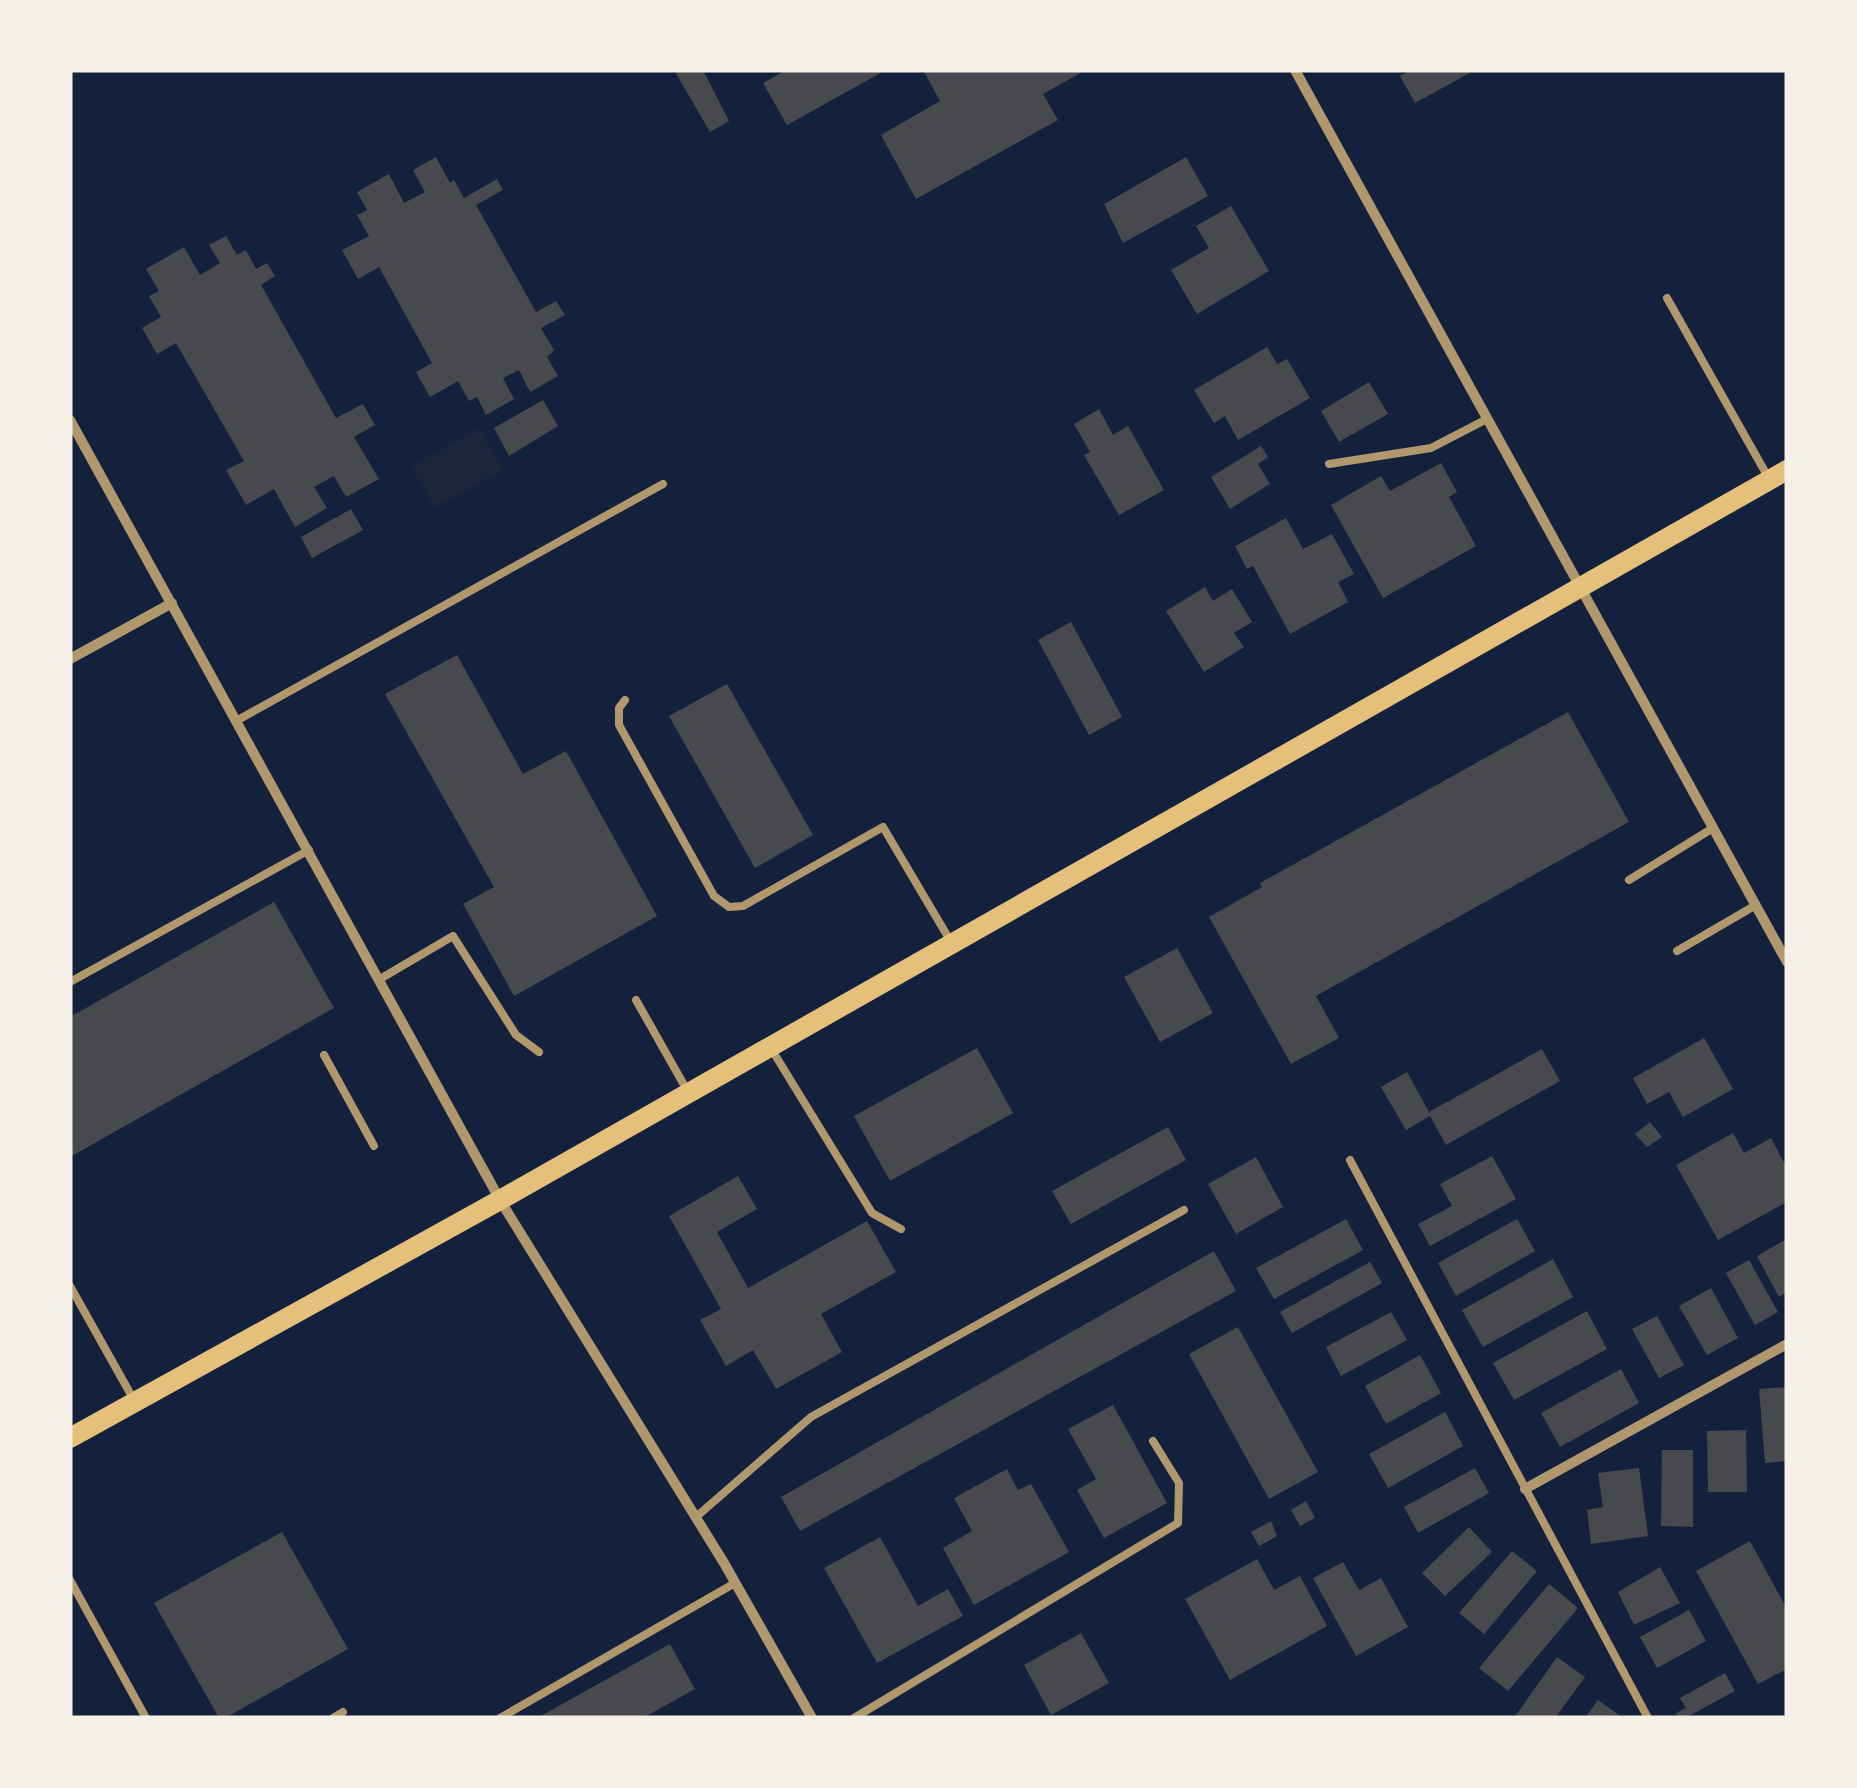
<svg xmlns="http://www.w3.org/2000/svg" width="1857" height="1788" viewBox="0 0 1857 1788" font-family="'Roboto Serif',serif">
  <rect width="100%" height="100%" fill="#14213d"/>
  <path fill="#1d2539" d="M480,428L503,470L434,508L411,466Z"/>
  <path fill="#48494c" d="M674,70H703L729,121L710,132Z
    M786,70H886L787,125L763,83Z
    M923,70H1086L1043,94L1058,120L916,199L881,135L940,101Z
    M1411,70H1475L1415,103L1400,76Z
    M436,157L450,183L454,180L464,198L497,179L503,190L476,205L536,312L556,301L565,315L541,328L554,350L547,357L558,376L530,392L519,370L503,378L514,399L486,415L477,397L469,401L458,381L430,397L416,372L432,363L379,267L358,279L342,250L369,236L357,215L367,210L357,192L389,174L404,203L425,192L413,170Z
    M1186,157L1208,196L1123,243L1104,204Z
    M1231,206L1269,271L1197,314L1171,270L1209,248L1196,226Z
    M226,236L237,255L246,250L256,269L267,263L275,276L261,285L336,418L363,404L375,425L354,437L379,479L346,497L334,476L314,487L327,508L295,527L274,489L246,505L226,470L244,461L176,343L157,354L142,328L161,317L149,296L159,291L146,269L184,247L200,275L220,263L209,245Z
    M1267,347L1277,364L1287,359L1310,398L1238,440L1225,416L1214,423L1194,390Z
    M1369,382L1388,414L1339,442L1321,411Z
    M543,400L558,426L509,456L494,428Z
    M1099,409L1113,435L1128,426L1164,490L1119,515L1084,455L1090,452L1074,424Z
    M1261,446L1268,457L1258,464L1270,484L1230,509L1211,477Z
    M1441,463L1457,492L1449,497L1476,546L1383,598L1331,505L1381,476L1390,491Z
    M351,509L363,530L312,558L301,537Z
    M1286,518L1303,549L1332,534L1354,574L1338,582L1348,602L1290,634L1253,566L1247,569L1235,546Z
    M1205,587L1213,601L1232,589L1252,622L1234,633L1244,647L1204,672L1166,611Z
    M1071,622L1122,717L1089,735L1038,640Z
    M457,655L523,774L566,751L657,916L514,996L463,904L494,887L385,694Z
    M727,684L813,835L755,868L669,716Z
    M1568,712L1629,822L1316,996L1339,1038L1291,1064L1209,917L1262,887L1260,883Z
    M274,902L334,1008L70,1157V1017Z
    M1177,948L1213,1013L1160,1042L1124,977Z
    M1704,1038L1733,1089L1683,1117L1669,1092L1647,1104L1633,1078Z
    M977,1048L1013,1113L890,1181L854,1116Z
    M1542,1049L1560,1081L1446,1145L1430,1116L1406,1130L1381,1087L1407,1072L1429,1112Z
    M1650,1122L1662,1137L1647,1147L1635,1134Z
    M1168,1127L1186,1160L1071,1224L1052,1191Z
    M1733,1133L1744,1153L1771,1138L1787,1168V1202L1718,1240L1676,1165Z
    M1492,1156L1516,1199L1430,1246L1418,1224L1452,1206L1440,1184Z
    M1256,1157L1283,1207L1236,1234L1208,1184Z
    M738,1176L757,1209L717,1232L748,1288L867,1221L896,1272L821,1314L842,1352L776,1389L753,1350L726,1366L700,1320L721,1309L669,1216Z
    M1346,1219L1363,1250L1274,1299L1256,1268Z
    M1517,1219L1535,1251L1456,1296L1438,1263Z
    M1785,1240L1787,1292L1779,1297L1757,1256Z
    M1214,1251L1236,1291L800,1531L781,1497Z
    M1553,1259L1573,1297L1483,1347L1462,1310Z
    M1749,1260L1778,1312L1755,1325L1726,1273Z
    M1370,1262L1382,1283L1292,1333L1280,1312Z
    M1711,1288L1738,1338L1707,1355L1679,1306Z
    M1587,1311L1607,1349L1514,1400L1493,1363Z
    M1391,1312L1407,1340L1341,1376L1326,1347Z
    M1657,1316L1684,1365L1659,1378L1632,1329Z
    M1238,1327L1318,1472L1269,1499L1189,1354Z
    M1420,1355L1441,1393L1386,1424L1365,1386Z
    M1621,1369L1639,1403L1560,1447L1541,1413Z
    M1787,1387V1461L1765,1463L1759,1389Z
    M1113,1405L1167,1503L1104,1538L1077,1490L1096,1479L1068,1429Z
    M1445,1412L1463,1446L1388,1488L1369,1454Z
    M1746,1430L1747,1492H1708L1707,1431Z
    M1662,1450H1693V1527L1661,1526Z
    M1475,1468L1489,1493L1418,1533L1404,1507Z
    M1639,1468L1648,1536L1591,1544L1587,1510L1603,1507L1598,1473Z
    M1007,1469L1018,1490L1031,1484L1069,1552L974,1605L943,1548L972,1531L954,1498Z
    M1306,1501L1315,1518L1300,1526L1291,1510Z
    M1271,1521L1277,1536L1259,1546L1251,1532Z
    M1469,1527L1492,1552L1445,1596L1422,1573Z
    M282,1532L348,1649L225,1718H219L154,1603Z
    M880,1537L918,1606L948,1589L963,1616L877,1663L824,1568Z
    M1750,1541L1787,1609V1669L1758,1684L1696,1571Z
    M1512,1551L1537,1571L1484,1634L1459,1613Z
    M1257,1559L1274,1590L1300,1576L1327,1626L1230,1680L1185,1599Z
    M1343,1562L1359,1590L1381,1578L1408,1627L1356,1656L1313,1578Z
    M1660,1567L1680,1603L1634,1625L1618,1592Z
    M1549,1584L1578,1608L1508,1691L1479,1668Z
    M1689,1610L1706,1641L1657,1668L1640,1637Z
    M1081,1633L1109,1683L1051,1715L1024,1665Z
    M670,1644L695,1689L643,1718H537Z
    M1557,1657L1585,1677L1555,1718H1514Z
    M1725,1673L1735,1691L1685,1718H1679L1676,1713L1686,1708L1680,1698Z
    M1598,1700L1619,1715L1617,1718H1585Z"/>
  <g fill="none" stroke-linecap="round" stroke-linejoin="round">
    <path stroke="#b1986c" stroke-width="8" d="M1667,298L1768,477
      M1329,464L1431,448L1487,419
      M625,700L619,708V725L714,896L729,907L743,906L883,827L951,942
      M236,721L663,484
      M1629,880L1713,828
      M1677,951L1756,905
      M380,979L453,936L516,1035L539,1052
      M70,982L309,850
      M636,1000L688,1092
      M772,1050L872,1213L901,1229
      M324,1055L374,1146
      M1350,1160L1648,1718
      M70,1286L135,1402
      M696,1517L811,1417L1184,1210
      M70,1580L146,1718
      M333,1718L343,1712
      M500,1718L735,1583
      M854,1718L1178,1523L1179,1483L1153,1441"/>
    <path stroke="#b1986c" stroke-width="10" d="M1295,70L1787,962
      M70,420L500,1200L724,1563L812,1718
      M70,659L172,603
      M1525,1489L1787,1344"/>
    <path stroke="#e5c07b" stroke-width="20" d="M70,1438L500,1200L1787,470"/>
  </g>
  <rect width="1857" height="1788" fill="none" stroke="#f6f1e7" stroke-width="145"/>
</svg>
